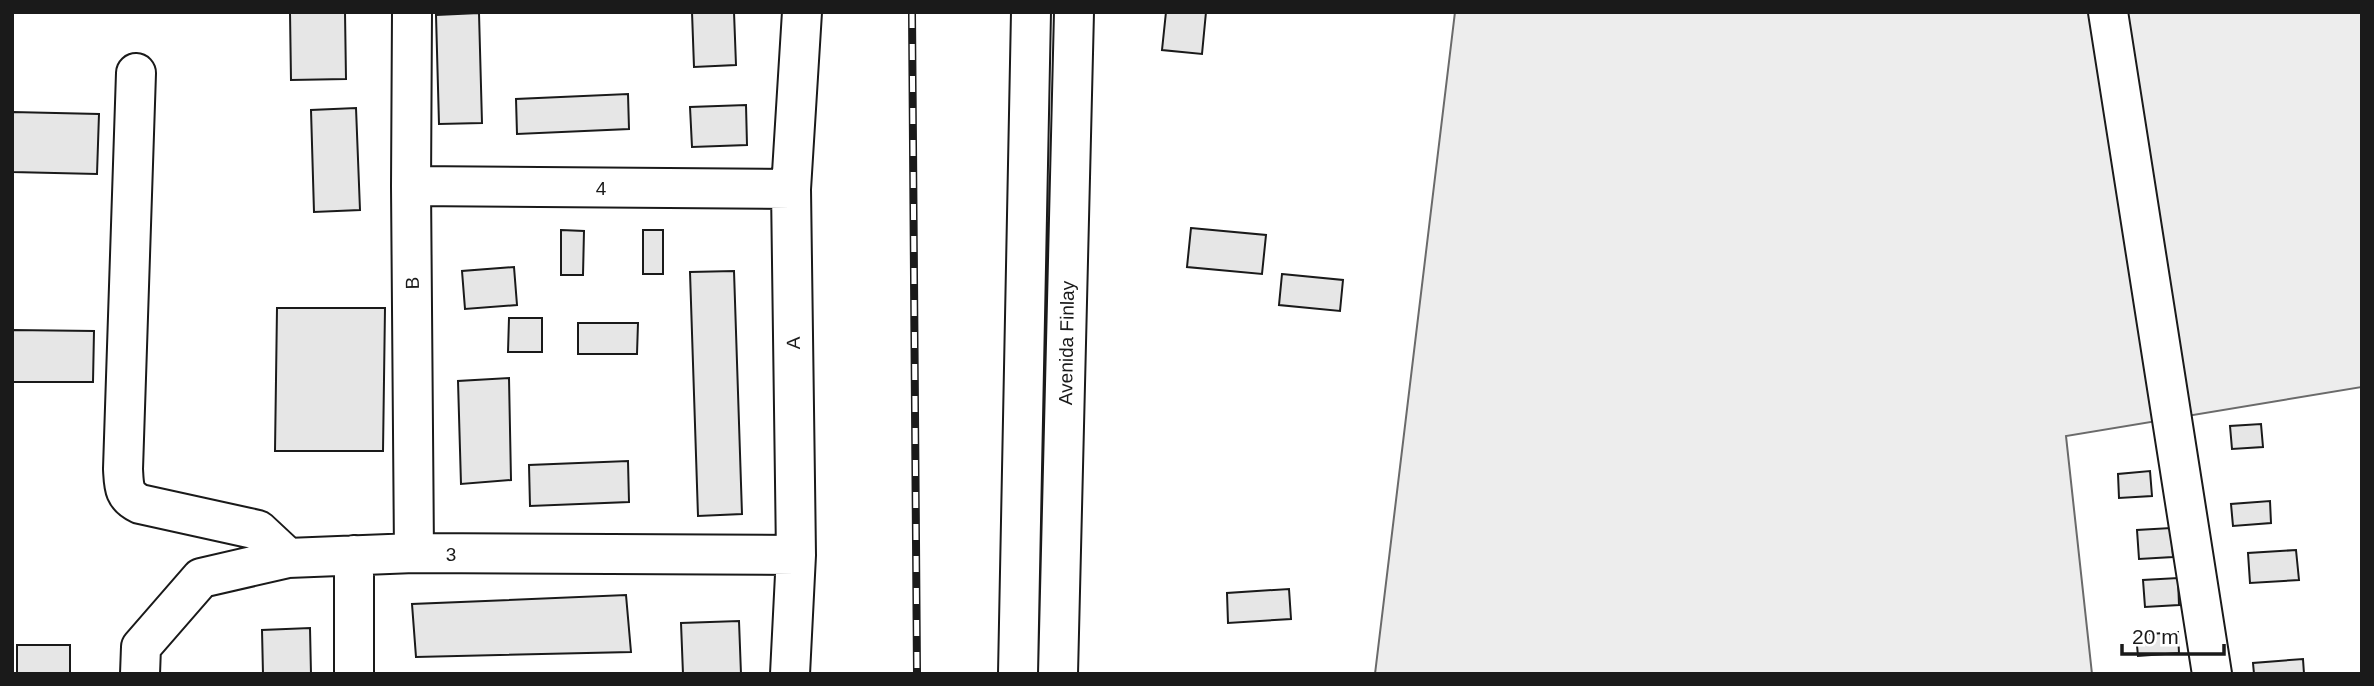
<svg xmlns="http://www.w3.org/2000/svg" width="2374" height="686" viewBox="0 0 2374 686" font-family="Helvetica,sans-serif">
  <rect width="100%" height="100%" fill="#fff"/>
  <path fill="#ededed" stroke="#6a6a6a" stroke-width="2" d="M1455,12H2362V387L2066,436L2092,674H1375Z"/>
  <path fill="#e6e6e6" stroke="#1a1a1a" stroke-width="2" d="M290,12H345L346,79L291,80Z
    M692,12H734L736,65L694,67Z
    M1166,12H1206L1202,54L1162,50Z
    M479,13L482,123L439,124L436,15Z
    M628,94L629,129L517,134L516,99Z
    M746,105L747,145L692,147L690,107Z
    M356,108L360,210L314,212L311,110Z
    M12,112L99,114L97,174L12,172Z
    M1191,228L1266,235L1262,274L1187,267Z
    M561,230L584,231L583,275H561Z
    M643,230H663V274H643Z
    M514,267L517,305L465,309L462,271Z
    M734,271L742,514L698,516L690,272Z
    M1282,274L1343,280L1340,311L1279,305Z
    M277,308H385L383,451H275Z
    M509,318H542V352H508Z
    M578,323H638L637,354H578Z
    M12,330L94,331L93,382H12Z
    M509,378L511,480L461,484L458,381Z
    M2261,424L2263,447L2232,449L2230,426Z
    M628,461L629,502L530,506L529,465Z
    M2150,471L2152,496L2119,498L2118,474Z
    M2270,501L2271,523L2233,526L2231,504Z
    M2171,528L2173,557L2139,559L2137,530Z
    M2296,550L2299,580L2250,583L2248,553Z
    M2178,578L2179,605L2145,607L2143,580Z
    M1289,589L1291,619L1228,623L1227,593Z
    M626,595L631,652L416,657L412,604Z
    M739,621L741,674H683L681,623Z
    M310,628L311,674H263L262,630Z
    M2178,632L2179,653L2138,656L2136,635Z
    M17,645H70V674H17Z
    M2303,659L2304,674H2254L2253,663Z"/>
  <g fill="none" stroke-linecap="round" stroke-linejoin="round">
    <g stroke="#1a1a1a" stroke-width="42">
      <path id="minor" d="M412,12L411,186L414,553
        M2108,12L2212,674
        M136,73L123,469C124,486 123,496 140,504L258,530L288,558
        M411,186L791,189
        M140,674L141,647L201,578L288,558L414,553L796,555
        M354,674V555
        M790,674L796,555L791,189L802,12"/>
    </g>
    <g stroke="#1a1a1a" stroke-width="42">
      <path id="highway" d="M1018,674L1031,12
        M1058,674L1074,12"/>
    </g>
    <use href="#minor" stroke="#fff" stroke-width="38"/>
    <use href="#highway" stroke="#fff" stroke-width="38"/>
    <g stroke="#1a1a1a" stroke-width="8">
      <path id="rail" d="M912,12L917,674"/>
    </g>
    <use href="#rail" stroke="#fff" stroke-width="5" stroke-dasharray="16" stroke-linecap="butt"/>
  </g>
  <g text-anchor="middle" stroke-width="5" stroke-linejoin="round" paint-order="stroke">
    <g font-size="19" fill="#1a1a1a" stroke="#fff">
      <text x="601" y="195">4</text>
      <text transform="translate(412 283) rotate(-91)" y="7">B</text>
      <text transform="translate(793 343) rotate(-91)" y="7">A</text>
      <text transform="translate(1066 343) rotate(-89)" y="7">Avenida Finlay</text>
      <text x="451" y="561">3</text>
    </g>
  </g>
  <rect width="2374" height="686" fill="none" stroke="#1a1a1a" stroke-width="28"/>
  <path d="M2122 644v10h102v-10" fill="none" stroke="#1a1a1a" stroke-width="3.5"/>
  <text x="2132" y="644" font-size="21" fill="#1a1a1a" stroke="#ffffff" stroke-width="5" paint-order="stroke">20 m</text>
</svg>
